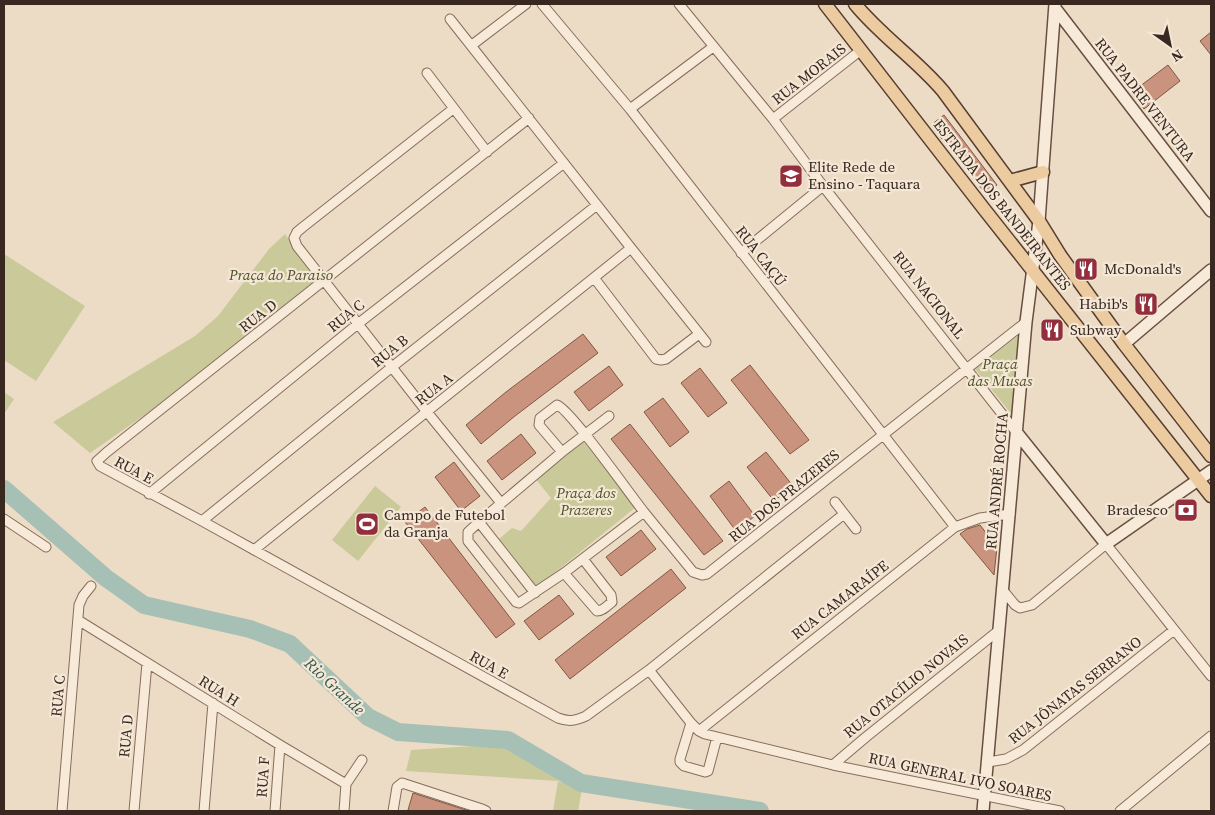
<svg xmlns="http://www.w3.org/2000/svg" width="1215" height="815" viewBox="0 0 1215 815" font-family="'Source Serif 4',serif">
  <rect width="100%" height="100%" fill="#ecdcc6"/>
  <path fill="#cac99a" d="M285,234L317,279L149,412L90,453L53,422L195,336L218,316L269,249Z
    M4,254L85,306L36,381L4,360Z
    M1023,332L1013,416L975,369Z
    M4,392L14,399L4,414Z
    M581,439L636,507L537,587L499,539L512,528L521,531L551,498L534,477Z
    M375,486L401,507L358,561L332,540Z
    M506,744L556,774L558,781L582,789L578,811H553L558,781L406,771L411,750Z"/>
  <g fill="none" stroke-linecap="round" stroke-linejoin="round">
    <path stroke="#a7c0b5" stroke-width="18" d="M4,489L106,578L144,605L250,629L290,644L368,717L398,732L508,740L581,783L760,811"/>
  </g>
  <path fill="#c9937e" stroke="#855543" d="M1211,32V55L1200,41Z
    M1168,65L1180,81L1144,109L1131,93Z
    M944,115L997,185L986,194L931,125Z
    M583,334L598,353L515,416L481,444L466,425L506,392Z
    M750,365L809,440L790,454L731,380Z
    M609,366L623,385L589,411L574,392Z
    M700,368L727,403L708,417L681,383Z
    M663,398L689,432L670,447L644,412Z
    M630,424L723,541L704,555L611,439Z
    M521,434L536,453L502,480L487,461Z
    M766,452L793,486L774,501L747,467Z
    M454,462L480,496L461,511L435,477Z
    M729,481L755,516L736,531L710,496Z
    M425,507L515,624L496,638L405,522Z
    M980,525L997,547L994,575L960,534L967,529Z
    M641,530L656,549L621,576L606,557Z
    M671,569L686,588L570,679L555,660Z
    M559,595L574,614L539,640L524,621Z
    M413,793L469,811H413L408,810Z"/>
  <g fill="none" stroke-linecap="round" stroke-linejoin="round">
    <g stroke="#876d5c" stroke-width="11">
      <path id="street" d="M542,4L630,109L955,527
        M679,4L773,119L823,186L1017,433
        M472,45L526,4
        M427,73L487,152
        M453,109L303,227L297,232L294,238L297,246L427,412L501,503
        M630,109L713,47
        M529,118L107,452L97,461L100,466L202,521L558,718C569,722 575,721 586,716L649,670L844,514
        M773,119L861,50
        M631,248L706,342
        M741,253L823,186
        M595,279L656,359L661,360L666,359L699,334
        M609,416L562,452L479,522L468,532V541L516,602L519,603L564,573L644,512
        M562,452L539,425L540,418L557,405C570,409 631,496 644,512C660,532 677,552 693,572L702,575L707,574L1026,322
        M149,494L359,323L564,163
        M835,502L856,529
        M4,519L46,547
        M202,521L392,367L597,205
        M479,522L535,593
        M254,550L631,248L450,19
        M564,573L597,611C603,611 607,606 612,602L611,595L583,559
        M1002,589L1015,605L1020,608L1032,605L1106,544L1211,676
        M78,620L280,745L346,784
        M649,670L691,723L699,731L705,734L833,765L1060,811
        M691,723L680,759V762L684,766L705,772L708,771L717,737
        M699,731L955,527L980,518L1010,514
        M988,762L1006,759L1023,750L1174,630
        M833,765L866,737L998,631
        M62,811L79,605L83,596L91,586
        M134,811L147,663
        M204,811L213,703
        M275,811L280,745
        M344,811L346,784L362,760
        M393,811L397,787L402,783L482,809L486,811
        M1120,811L1211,736"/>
    </g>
    <g stroke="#694f40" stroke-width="14">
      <path id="secondary" d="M1055,8L1211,211
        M1124,344L1211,270
        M1017,433L1106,544L1211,471
        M983,811L1026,322L1039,221L1055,4"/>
    </g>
    <g stroke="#553d30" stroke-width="15">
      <path id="primary" d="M825,4L984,209L1211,496
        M855,4C881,36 916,59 943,91L1039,221L1060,255L1124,344L1211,456
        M1010,181L1043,172"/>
    </g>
    <use href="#street" stroke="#f7ead9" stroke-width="9"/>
    <use href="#secondary" stroke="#f7ead9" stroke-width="11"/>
    <use href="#primary" stroke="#edcba0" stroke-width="12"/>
  </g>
  <defs>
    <g id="school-square" transform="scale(1.25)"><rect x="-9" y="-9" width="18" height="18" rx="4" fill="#932f3d" stroke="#f4e7d5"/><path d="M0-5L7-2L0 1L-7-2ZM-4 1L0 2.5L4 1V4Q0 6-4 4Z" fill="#fff"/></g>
    <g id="restaurant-square" transform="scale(1.25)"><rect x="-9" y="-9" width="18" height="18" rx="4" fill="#932f3d" stroke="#f4e7d5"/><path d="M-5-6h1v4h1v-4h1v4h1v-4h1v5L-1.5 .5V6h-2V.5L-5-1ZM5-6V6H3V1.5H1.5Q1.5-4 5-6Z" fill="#fff"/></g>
    <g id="bank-square" transform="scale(1.25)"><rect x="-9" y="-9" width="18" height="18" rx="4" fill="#932f3d" stroke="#f4e7d5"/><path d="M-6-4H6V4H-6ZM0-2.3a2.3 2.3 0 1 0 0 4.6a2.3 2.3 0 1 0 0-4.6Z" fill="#fff"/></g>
    <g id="stadium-square" transform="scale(1.25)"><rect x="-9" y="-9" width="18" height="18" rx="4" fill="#932f3d" stroke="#f4e7d5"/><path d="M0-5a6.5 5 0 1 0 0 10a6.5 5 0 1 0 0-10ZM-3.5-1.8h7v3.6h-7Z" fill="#fff"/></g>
  </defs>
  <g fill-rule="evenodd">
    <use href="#school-square" x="791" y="176"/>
    <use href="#restaurant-square" x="1086" y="269"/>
    <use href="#restaurant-square" x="1146" y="304"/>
    <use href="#restaurant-square" x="1052" y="330"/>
    <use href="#bank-square" x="1186" y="510"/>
    <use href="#stadium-square" x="367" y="524"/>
  </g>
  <g text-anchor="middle" stroke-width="4.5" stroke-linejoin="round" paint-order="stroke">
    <g font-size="15" fill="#382820" stroke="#f4e7d5">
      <text transform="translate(809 74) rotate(-38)" y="5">RUA MORAIS</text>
      <text transform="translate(1145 100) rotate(52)" y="5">RUA PADRE VENTURA</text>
      <text transform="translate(1002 205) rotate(52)" y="5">ESTRADA DOS BANDEIRANTES</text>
      <text transform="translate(761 256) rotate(52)" y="5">RUA CAÇÚ</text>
      <text transform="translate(929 295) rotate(52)" y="5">RUA NACIONAL</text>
      <text transform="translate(258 316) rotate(-38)" y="5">RUA D</text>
      <text transform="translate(346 316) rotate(-39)" y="5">RUA C</text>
      <text transform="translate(390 351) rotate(-39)" y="5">RUA B</text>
      <text transform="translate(434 389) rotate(-38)" y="5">RUA A</text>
      <text transform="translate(134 470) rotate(28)" y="5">RUA E</text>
      <text transform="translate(997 481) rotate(-85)" y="5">RUA ANDRÉ ROCHA</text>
      <text transform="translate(784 496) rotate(-39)" y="5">RUA DOS PRAZERES</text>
      <text transform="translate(840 600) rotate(-38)" y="5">RUA CAMARAÍPE</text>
      <text transform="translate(489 665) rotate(29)" y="5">RUA E</text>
      <text transform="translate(906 686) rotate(-39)" y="5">RUA OTACÍLIO NOVAIS</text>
      <text transform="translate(1075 690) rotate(-38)" y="5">RUA JÔNATAS SERRANO</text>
      <text transform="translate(219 691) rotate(32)" y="5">RUA H</text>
      <text transform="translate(58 696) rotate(-85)" y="5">RUA C</text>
      <text transform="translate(126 736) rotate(-85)" y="5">RUA D</text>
      <text transform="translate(263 777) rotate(-86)" y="5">RUA F</text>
      <text transform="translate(960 777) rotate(12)" y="5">RUA GENERAL IVO SOARES</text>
    </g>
    <g font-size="15" fill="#382820" stroke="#f4e7d5" text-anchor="start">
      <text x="808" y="172">Elite Rede de<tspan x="808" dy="17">Ensino - Taquara</tspan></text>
      <text x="1104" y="274">McDonald's</text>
      <text x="1128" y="309" text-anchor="end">Habib's</text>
      <text x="1070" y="335">Subway</text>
      <text x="1168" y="515" text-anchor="end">Bradesco</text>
      <text x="384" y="520">Campo de Futebol<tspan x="384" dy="17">da Granja</tspan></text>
    </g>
    <g font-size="15" font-style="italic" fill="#4e5327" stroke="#f4e7d5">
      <text x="281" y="280">Praça do Paraiso</text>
      <text x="1000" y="369">Praça<tspan x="1000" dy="17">das Musas</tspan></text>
      <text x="586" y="498">Praça dos<tspan x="586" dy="17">Prazeres</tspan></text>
    </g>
    <g font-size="16" font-style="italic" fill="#30574f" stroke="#f4e7d5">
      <text transform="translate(335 686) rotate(43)" y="6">Rio Grande</text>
    </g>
  </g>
  <rect width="1215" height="815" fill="none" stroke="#382820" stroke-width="10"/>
  <g transform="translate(1170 45) rotate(147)" stroke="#f4e7d5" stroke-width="4" paint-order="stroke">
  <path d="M0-4L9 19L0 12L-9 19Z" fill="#382820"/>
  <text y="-8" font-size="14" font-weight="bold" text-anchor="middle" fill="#382820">N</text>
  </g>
</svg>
